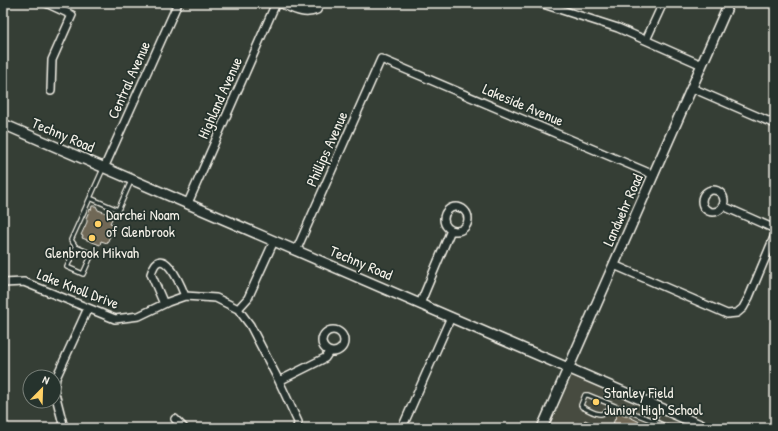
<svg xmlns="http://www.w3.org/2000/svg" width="778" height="431" viewBox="0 0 778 431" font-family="'Patrick Hand',sans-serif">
  <rect width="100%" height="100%" fill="#353e35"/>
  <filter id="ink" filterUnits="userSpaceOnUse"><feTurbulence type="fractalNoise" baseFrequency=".025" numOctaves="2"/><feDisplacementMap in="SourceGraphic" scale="8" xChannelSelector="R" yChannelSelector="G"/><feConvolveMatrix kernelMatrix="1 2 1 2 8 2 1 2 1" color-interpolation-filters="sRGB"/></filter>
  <g filter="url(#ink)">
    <path fill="#464b3f" d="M572,376L691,428H549Z"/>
    <path fill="#6f6857" stroke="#f4f1e8" d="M92,206H96L98,210L112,215L113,217L110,223L115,225L107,243L101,241L100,245L82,238L83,236L81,235L87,222V219L86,218L90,209L91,210Z
      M618,412L625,415L653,428H612L614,421Z
      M585,420L602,428H579Z"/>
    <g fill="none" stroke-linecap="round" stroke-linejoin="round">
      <g stroke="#f4f1e8" stroke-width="6">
        <path id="lane" d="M103,169L90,198L118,210L131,181
          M76,247L92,254L83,274L67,267L76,247L71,240L90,198
          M585,395H588L615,406C598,418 600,415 582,407L581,405Z
          M615,406L654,421L659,409
          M654,421L669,428"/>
      </g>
      <g stroke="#f4f1e8" stroke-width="10">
        <path id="street" d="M46,3L72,15L52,60L51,91
          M279,3C292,8 303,16 317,10L320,3
          M540,3L618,28L702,65
          M646,40L663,3
          M692,88L775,124
          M104,168L178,3
          M702 201a11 11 0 1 1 22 0a11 11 0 1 1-22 0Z
          M188,203L276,3
          M723,206L775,229
          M444 219a12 12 0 1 1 24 0a12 12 0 1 1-24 0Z
          M296,251L381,59L654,175
          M614,265L727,314L737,313L743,308L749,297L775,235
          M3,283L24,282L115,319L139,316L168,302L185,296L216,298L238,309L250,325L279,381L298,422L297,428
          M164,304L151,274C161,240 180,283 185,296
          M420,304L451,230
          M238,309L248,298L274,241
          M322 341a11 11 0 1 1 22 0a11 11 0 1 1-22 0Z
          M279,381L325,358L329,352
          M175,419L184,428
          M64,428L54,389L56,378L88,308
          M402,428L451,317"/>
      </g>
      <g stroke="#f4f1e8" stroke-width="12">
        <path id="secondary" d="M3,124L707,428
          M542,428L729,3"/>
      </g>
      <use href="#lane" stroke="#26332d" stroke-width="3.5"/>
      <use href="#street" stroke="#26332d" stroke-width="7"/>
      <use href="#secondary" stroke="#26332d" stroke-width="9"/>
    </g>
  </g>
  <g fill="#ffd166" stroke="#26332d" stroke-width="1.5">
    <circle cx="98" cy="224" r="4"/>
    <circle cx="92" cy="238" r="4"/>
    <circle cx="596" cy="402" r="4"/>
  </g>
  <g text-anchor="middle" stroke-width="3.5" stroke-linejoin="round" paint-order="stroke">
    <g font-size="15" fill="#f4f1e8" stroke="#26332d">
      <text transform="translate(129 80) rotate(-66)" y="5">Central Avenue</text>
      <text transform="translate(220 98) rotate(-66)" y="5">Highland Avenue</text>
      <text transform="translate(523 105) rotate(23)" y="5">Lakeside Avenue</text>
      <text transform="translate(63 135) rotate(23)" y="5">Techny Road</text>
      <text transform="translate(327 149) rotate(-66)" y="5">Phillips Avenue</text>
      <text transform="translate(623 210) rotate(-66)" y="5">Landwehr Road</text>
      <text transform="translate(361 263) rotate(23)" y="5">Techny Road</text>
      <text transform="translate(78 289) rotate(21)" y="5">Lake Knoll Drive</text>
    </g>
    <g font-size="15" fill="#f4f1e8" stroke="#26332d" text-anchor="start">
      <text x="106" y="220">Darchei Noam<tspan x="106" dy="17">of Glenbrook</tspan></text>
      <text x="92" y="258" text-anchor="middle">Glenbrook Mikvah</text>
      <text x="604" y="398">Stanley Field<tspan x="604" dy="17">Junior High School</tspan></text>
    </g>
  </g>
  <rect width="778" height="431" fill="none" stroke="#26332d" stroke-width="16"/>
  <rect x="8" y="8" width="762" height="415" fill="none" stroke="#f4f1e8" stroke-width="1.5" filter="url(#ink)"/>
  <g transform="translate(42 389) rotate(23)"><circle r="19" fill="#26332d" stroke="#787f78"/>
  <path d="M0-3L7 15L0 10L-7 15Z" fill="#ffd166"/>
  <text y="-6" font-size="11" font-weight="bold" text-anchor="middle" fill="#f4f1e8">N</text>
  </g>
</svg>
